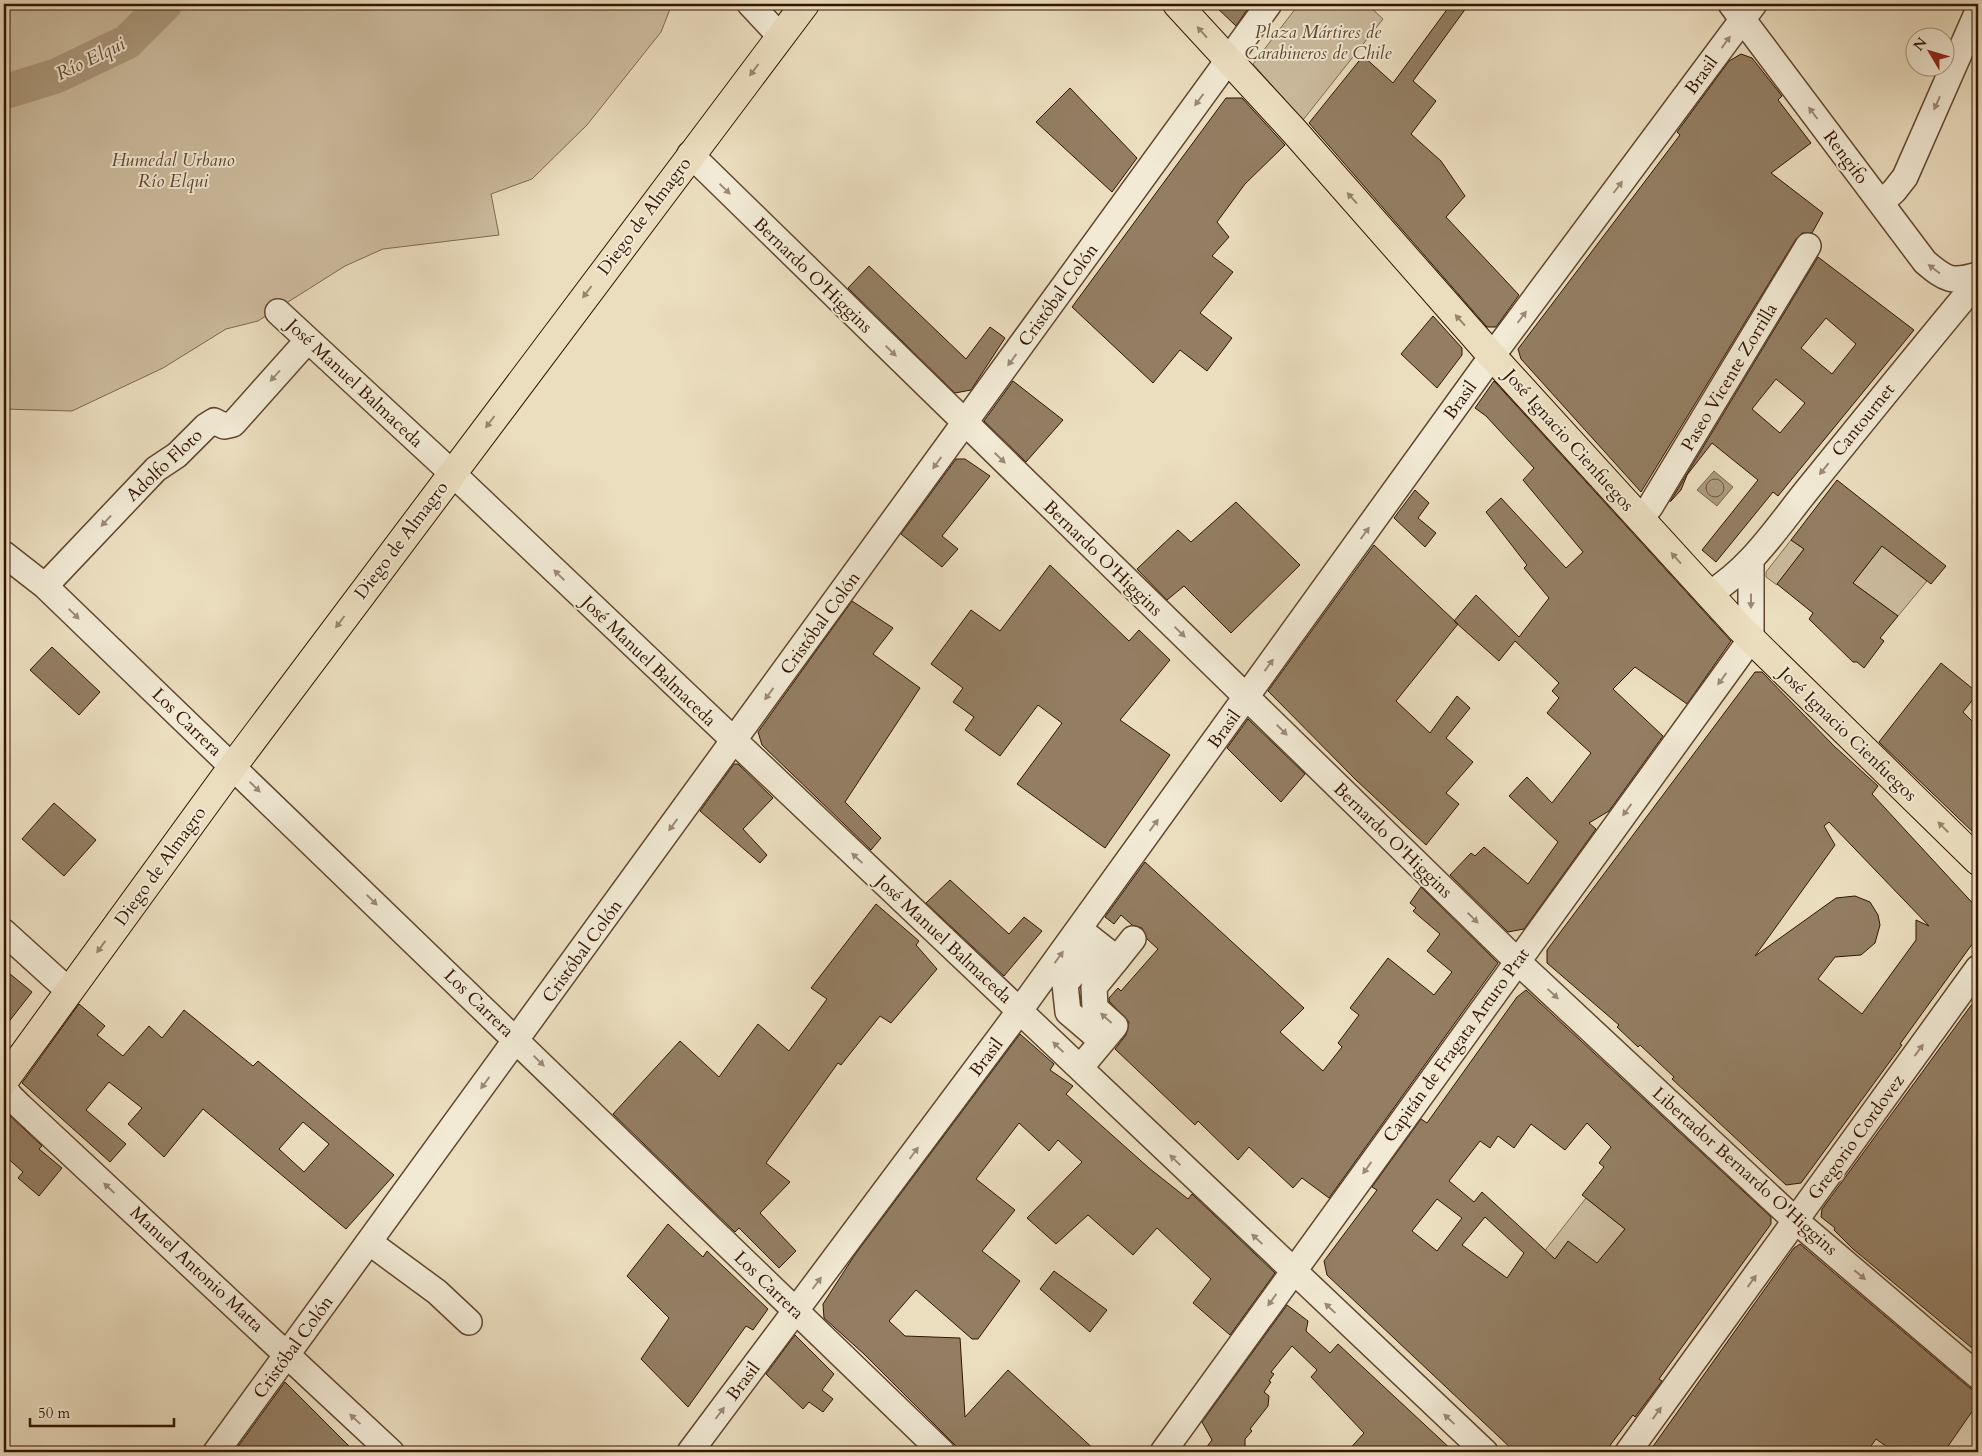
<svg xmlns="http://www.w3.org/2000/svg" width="1982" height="1456" viewBox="0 0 1982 1456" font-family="Cardo,serif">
  <rect width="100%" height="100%" fill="#ebdebf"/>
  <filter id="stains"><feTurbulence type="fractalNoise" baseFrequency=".004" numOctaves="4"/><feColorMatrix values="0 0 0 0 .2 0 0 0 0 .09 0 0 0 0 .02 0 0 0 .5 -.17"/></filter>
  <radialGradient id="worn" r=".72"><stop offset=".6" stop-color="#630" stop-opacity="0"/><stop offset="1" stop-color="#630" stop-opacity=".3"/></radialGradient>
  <path fill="#ccbc9f" stroke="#806850" d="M4,4H672L661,32L587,125L532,179L491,194L499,235L383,249L345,266L258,321L226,329L163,368L72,411L4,409Z
    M1299,4H1367L1383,19L1303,120L1253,64Z
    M1791,540L1804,549L1777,585L1766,577V572Z
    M1882,546L1927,581L1898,616L1853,583Z
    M1586,1198L1625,1229L1611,1247L1628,1294L1568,1242L1553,1262L1543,1253Z"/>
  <path fill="#ac9a7e" stroke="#7c654c" d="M1714,471L1733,487L1717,506L1697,490Z"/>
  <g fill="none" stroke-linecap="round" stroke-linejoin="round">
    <path stroke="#70583f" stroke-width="1" d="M1706 488a9 9 0 1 1 18 0a9 9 0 1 1-18 0Z"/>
    <path stroke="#ac9a7e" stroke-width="35" d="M4,92L56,76L127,42L165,4"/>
  </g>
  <path fill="#937e63" stroke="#331500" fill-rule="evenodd" d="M1213,4H1251L1236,26Z
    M1451,4H1469L1413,81L1436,101L1411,134L1441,161L1465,196L1446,217L1519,295L1496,327H1487L1309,123L1363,56L1393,83Z
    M1741,54L1752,58L1782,96L1778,100L1811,143L1771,173L1823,213L1812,233H1802L1796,239L1641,492L1521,359L1518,349L1680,135L1677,132L1729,61Z
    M1070,88L1137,158L1112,192L1036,122Z
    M1226,98H1242L1285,145L1245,184L1217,222L1229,237L1212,256L1233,272L1200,313L1232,338L1207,371L1180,350L1153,383L1072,307Z
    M1818,257L1914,330L1778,496L1773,492L1716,562L1702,550L1758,480L1712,443L1687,475L1681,490L1670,502ZM1826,318L1856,344L1832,374L1801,348ZM1776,379L1805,403L1780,433L1752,409Z
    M869,266L966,359L990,327L1005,338L971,390L955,393L848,288Z
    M1433,316L1462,348V355L1437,388L1401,354Z
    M1013,381L1063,420L1026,462L984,421Z
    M1494,381L1731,641L1687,704L1635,667L1613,689L1663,736L1609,811L1589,823L1596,829L1524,929L1508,932L1450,875L1471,853L1475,856L1484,847L1528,884L1558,842L1509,796L1527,777L1552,803L1591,753L1547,713L1559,698L1552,691L1559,683L1515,641L1499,661L1454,621L1476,595L1519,637L1549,598L1524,568L1527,565L1486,512L1501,498L1566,568L1583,552L1523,480L1534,468L1486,416L1475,408Z
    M956,459H965L990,476L942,536L958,549L942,567L901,534Z
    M1837,480L1946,566L1931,584L1882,546L1853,583L1898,616L1880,638L1884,641L1864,668L1857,662H1853L1809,619L1813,613L1777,584L1804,549L1791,540Z
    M1415,490L1429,503L1418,518L1436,533L1425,547L1394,518Z
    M1236,502L1300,565L1231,633L1184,586L1167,600L1137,569L1178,530L1191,542Z
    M1374,545L1458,624L1396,701L1430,733L1457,696L1470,708L1446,738L1473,762L1446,793L1459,804L1426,845L1356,780L1268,691Z
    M1050,565L1129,641L1139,630L1170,660L1120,720L1170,755L1105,848L1017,784L1062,723L1038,705L1000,756L965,730L974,717L953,702L963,688L931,664L971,610L1000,631Z
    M852,601L893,628L873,654L920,688L845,802L881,838L871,850L762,745L758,732Z
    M52,647L100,692L79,715L30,670Z
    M1941,663L1978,693L1963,712L1978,727V837L1879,742Z
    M1755,672H1762L1834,746L1878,786L1872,794L1978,909V936L1900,1044L1902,1045L1801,1183L1786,1185L1672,1079L1674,1077L1640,1045L1638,1047L1617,1027L1619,1025L1547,963V950ZM1829,822L1929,926L1916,920V940L1862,1014L1818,979L1835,957L1861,955L1875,943L1880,925L1878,915L1870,902L1855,896L1836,898L1755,956L1835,845L1824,826Z
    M1248,719L1305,774L1281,802L1227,748Z
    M734,764H738L773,798L743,829L767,855L760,863L700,811Z
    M54,803L96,840L64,876L22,839Z
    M1145,862L1304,1008L1280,1032L1323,1071L1342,1047L1338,1043L1359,1015L1350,1008L1388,958L1434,995L1452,972L1427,951L1440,934L1413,911L1416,908L1410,903L1421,887L1498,963L1329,1198L1302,1178L1293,1188L1249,1147L1238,1160L1198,1121L1195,1125L1115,1049L1126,1035L1129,1022L1109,1001V998L1118,988L1121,991L1158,949L1147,939L1142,928L1132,925L1121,915L1114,924L1105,917Z
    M950,880L1009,934L1024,917L1042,931L1004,976L926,903Z
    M876,904L919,941L916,945L937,969L891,1023L880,1016L841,1065L838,1063L766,1163L790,1182L760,1213L796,1251L779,1268L739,1228L735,1232L613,1114L680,1041L719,1077L758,1024L789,1051L827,999L811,988Z
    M4,969L32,992L4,1028Z
    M1526,990L1771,1217V1224L1659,1379L1662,1381L1635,1417L1633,1415L1605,1452H1515L1327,1275L1324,1261L1377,1190L1372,1187L1421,1119L1427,1123L1517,997ZM1587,1123L1611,1147L1599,1163L1604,1167L1582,1195L1625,1229L1597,1263L1568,1241L1555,1259L1482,1192L1474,1202L1449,1181L1480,1141L1490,1148L1498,1136L1514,1148L1531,1124L1565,1150ZM1437,1199L1462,1218L1437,1251L1412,1231ZM1485,1217L1524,1253L1507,1278L1462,1245Z
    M1978,996V1353L1853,1249L1834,1230L1835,1228L1821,1217L1822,1209Z
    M79,1004L105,1026L97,1035L123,1056L149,1026L162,1038L184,1010L253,1066L258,1061L394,1175L346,1229L203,1109L164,1157L128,1124L142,1108L109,1082L86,1110L126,1144L110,1162L22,1083ZM303,1122L329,1144L304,1172L279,1149Z
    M1020,1034L1054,1064L1050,1070L1073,1086L1066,1094L1149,1168L1188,1199L1192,1194L1275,1273L1230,1335L1193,1303L1211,1279L1157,1228L1133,1255L1088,1215L1056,1244L1027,1218L1082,1162L1058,1140L1049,1151L1019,1123L976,1179L1015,1210L982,1251L1020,1281L978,1339H972L916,1290L889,1321L905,1336L960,1338L965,1417L1008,1370L1097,1452H962L864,1354L824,1318L823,1304L854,1256Z
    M4,1110L42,1146L39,1149L62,1168L39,1196L18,1178L23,1172L4,1155Z
    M668,1224L703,1257L707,1251L768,1309L753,1330L746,1326L688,1407L641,1359L669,1318L627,1276Z
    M1800,1244L1978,1395V1403L1944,1452H1894L1876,1439L1867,1452H1649L1794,1248Z
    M1054,1271L1107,1310L1090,1332L1040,1289Z
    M1287,1305L1308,1321L1306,1331L1330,1353L1338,1344L1454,1452H1347L1364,1433L1311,1377L1317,1370L1292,1346L1271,1372L1274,1374L1269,1381L1271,1382L1264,1392L1269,1396L1268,1406L1250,1429L1252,1431L1245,1439V1452H1203L1212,1440L1202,1422Z
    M795,1335L834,1374L822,1390L833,1399L823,1412L809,1402L803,1409L766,1374Z
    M285,1382L355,1452H234Z"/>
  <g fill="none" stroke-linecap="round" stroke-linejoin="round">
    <g stroke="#614730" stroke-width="28">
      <path id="minor" d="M750,4L780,36
        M1731,4L1925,262C1946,280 1952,283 1978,275
        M690,154L1517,961L1796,1221L1978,1376
        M1881,203L1894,191L1905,177L1978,11
        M278,312L452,473L1485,1452
        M1650,507L1808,246
        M4,554L45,586L942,1452
        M45,586L156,469L177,455L206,426L214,421L224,426L233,424L308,340
        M1709,594C1754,566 1779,524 1812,484C1867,416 1922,348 1978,281
        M1079,929L1117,959L1094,987L1095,1008L1115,1026L1080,1068
        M4,932L69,991
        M1098,944L1065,984L1068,1012L1102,1041
        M1117,959L1133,939
        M4,1085L9,1095L20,1106L391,1452
        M369,1242L437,1292L469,1322
        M216,1452L1269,4
        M690,1452L1015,1017L1492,356L1754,4
        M1163,1452L1751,639V562
        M1628,1452L1978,968"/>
    </g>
    <g stroke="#331500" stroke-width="30">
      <path id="major" d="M1177,4L1294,131L1492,356L1741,629L1978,861
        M4,1081L233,766L805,4"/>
    </g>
    <use href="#minor" stroke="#f2ead5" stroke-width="25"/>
    <use href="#major" stroke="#ebdebf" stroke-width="28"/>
  </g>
  <defs><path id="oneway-solid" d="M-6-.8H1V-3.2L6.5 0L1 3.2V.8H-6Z" transform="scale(1.25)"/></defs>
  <g fill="#988469">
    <use href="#oneway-solid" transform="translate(1202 32) rotate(-132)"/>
    <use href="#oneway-solid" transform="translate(754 70) rotate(127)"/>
    <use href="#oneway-solid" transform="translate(1352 198) rotate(-132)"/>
    <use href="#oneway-solid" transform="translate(587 292) rotate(127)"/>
    <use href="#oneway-solid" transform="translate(1460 320) rotate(-132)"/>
    <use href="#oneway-solid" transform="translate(490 422) rotate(127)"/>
    <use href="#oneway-solid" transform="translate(1676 558) rotate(-132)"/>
    <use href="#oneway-solid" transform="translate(340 622) rotate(127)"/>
    <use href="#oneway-solid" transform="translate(1943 827) rotate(-135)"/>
    <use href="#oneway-solid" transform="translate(101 947) rotate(126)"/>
  </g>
  <g fill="#9c8a75">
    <use href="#oneway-solid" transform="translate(1726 42) rotate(-54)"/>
    <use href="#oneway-solid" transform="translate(1199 100) rotate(126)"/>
    <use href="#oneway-solid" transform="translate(1937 103) rotate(114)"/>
    <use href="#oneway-solid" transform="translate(1813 113) rotate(-127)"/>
    <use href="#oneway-solid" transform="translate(1618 187) rotate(-53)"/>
    <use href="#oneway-solid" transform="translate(725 189) rotate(44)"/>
    <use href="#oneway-solid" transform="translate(1934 269) rotate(-143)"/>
    <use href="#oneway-solid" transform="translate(1522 317) rotate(-53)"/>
    <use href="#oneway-solid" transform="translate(891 351) rotate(44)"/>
    <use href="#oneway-solid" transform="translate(1012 360) rotate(126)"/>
    <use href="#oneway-solid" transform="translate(275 376) rotate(132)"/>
    <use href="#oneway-solid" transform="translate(1000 458) rotate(44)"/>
    <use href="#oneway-solid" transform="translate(937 463) rotate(126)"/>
    <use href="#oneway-solid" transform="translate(1824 469) rotate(129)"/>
    <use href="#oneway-solid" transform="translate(106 521) rotate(133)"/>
    <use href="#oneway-solid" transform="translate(1365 533) rotate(-54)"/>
    <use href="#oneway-solid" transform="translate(559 575) rotate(-136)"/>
    <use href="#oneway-solid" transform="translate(1751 601) rotate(90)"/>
    <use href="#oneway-solid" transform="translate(74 614) rotate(44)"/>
    <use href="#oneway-solid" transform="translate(1180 632) rotate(44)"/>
    <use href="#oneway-solid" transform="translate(1269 665) rotate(-54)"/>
    <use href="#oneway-solid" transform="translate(1722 679) rotate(126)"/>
    <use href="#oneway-solid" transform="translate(769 694) rotate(126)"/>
    <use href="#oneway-solid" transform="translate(1282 730) rotate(45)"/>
    <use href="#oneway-solid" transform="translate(255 787) rotate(44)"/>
    <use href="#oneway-solid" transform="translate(1627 810) rotate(126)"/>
    <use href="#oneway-solid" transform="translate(673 825) rotate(126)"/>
    <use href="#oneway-solid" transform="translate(1154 825) rotate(-54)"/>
    <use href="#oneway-solid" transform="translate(857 858) rotate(-137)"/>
    <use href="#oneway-solid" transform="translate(372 900) rotate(44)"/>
    <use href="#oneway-solid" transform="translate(1473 918) rotate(44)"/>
    <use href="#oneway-solid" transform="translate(1059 957) rotate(-54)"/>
    <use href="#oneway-solid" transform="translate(1553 994) rotate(43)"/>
    <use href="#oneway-solid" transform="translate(1106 1018) rotate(-138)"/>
    <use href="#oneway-solid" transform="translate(1058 1047) rotate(-136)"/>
    <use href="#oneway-solid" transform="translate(1919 1050) rotate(-54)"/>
    <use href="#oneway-solid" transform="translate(539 1061) rotate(44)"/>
    <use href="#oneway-solid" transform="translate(485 1083) rotate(126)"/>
    <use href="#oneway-solid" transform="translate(914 1153) rotate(-53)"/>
    <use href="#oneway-solid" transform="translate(1175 1160) rotate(-136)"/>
    <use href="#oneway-solid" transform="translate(1367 1168) rotate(126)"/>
    <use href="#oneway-solid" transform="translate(109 1188) rotate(-137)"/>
    <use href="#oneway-solid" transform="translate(1257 1239) rotate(-137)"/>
    <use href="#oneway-solid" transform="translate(1860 1275) rotate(40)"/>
    <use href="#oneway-solid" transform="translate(1752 1281) rotate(-54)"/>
    <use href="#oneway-solid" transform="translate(817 1283) rotate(-53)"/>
    <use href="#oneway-solid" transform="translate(1272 1300) rotate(126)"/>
    <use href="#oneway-solid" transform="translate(1330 1308) rotate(-137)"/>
    <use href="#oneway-solid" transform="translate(720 1413) rotate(-53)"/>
    <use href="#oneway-solid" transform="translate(1657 1413) rotate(-54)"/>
    <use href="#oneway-solid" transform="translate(355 1419) rotate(-137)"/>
    <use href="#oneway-solid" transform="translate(1449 1419) rotate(-137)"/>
  </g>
  <g text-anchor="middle" stroke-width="4" stroke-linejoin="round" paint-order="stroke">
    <g font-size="18" font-style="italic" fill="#614730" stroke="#f2ead5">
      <text x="1318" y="38">Plaza Mártires de<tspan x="1318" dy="21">Carabineros de Chile</tspan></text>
      <text x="173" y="166">Humedal Urbano<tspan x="173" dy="21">Río Elqui</tspan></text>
    </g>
    <g font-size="18" fill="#331500" stroke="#f2ead5">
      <text transform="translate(1701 75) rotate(-54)" y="6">Brasil</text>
      <text transform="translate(1846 157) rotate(53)" y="6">Rengifo</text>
      <text transform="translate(644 216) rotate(-53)" y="6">Diego de Almagro</text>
      <text transform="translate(813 275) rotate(44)" y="6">Bernardo O'Higgins</text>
      <text transform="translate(1058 295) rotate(-54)" y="6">Cristóbal Colón</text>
      <text transform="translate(1729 377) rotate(-59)" y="6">Paseo Vicente Zorrilla</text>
      <text transform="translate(355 383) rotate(43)" y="6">José Manuel Balmaceda</text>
      <text transform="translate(1460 400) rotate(-54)" y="6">Brasil</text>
      <text transform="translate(1863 420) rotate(-51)" y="6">Cantournet</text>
      <text transform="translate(1569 440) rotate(48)" y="6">José Ignacio Cienfuegos</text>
      <text transform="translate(164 465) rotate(-43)" y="6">Adolfo Floto</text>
      <text transform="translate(401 540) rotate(-53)" y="6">Diego de Almagro</text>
      <text transform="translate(1103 558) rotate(44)" y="6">Bernardo O'Higgins</text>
      <text transform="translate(820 623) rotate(-54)" y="6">Cristóbal Colón</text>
      <text transform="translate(649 661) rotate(44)" y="6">José Manuel Balmaceda</text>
      <text transform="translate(187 722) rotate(44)" y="6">Los Carrera</text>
      <text transform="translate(1224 729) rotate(-54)" y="6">Brasil</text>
      <text transform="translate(1848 734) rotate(44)" y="6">José Ignacio Cienfuegos</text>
      <text transform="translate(1393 840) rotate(44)" y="6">Bernardo O'Higgins</text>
      <text transform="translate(160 866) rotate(-54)" y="6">Diego de Almagro</text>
      <text transform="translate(944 939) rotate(43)" y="6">José Manuel Balmaceda</text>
      <text transform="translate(582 951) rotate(-54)" y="6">Cristóbal Colón</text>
      <text transform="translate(479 1003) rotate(44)" y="6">Los Carrera</text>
      <text transform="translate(1456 1045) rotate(-54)" y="6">Capitán de Fragata Arturo Prat</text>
      <text transform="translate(986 1057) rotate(-53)" y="6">Brasil</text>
      <text transform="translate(1856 1137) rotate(-54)" y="6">Gregorio Cordovez</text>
      <text transform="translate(1745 1171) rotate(42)" y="6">Libertador Bernardo O'Higgins</text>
      <text transform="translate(197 1269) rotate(43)" y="6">Manuel Antonio Matta</text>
      <text transform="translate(769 1285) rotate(44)" y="6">Los Carrera</text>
      <text transform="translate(293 1347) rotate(-54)" y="6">Cristóbal Colón</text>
      <text transform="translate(743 1381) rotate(-53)" y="6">Brasil</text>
    </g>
    <g font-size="19" font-style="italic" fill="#634a32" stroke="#f2ead5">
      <text transform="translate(90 58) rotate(-26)" y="7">Río Elqui</text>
    </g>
  </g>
  <rect width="1982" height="1456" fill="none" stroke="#ebdebf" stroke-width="20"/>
  <rect x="5" y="5" width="1972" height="1446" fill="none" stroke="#331500" stroke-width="2.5"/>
  <rect x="10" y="10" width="1962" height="1436" fill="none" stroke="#331500"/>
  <g transform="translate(1930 52) rotate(308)"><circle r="24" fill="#f2ead5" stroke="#a69580"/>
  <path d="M0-4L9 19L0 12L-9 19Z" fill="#8f2418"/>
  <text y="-8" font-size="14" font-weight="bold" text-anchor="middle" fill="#331500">N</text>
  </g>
  <path d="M30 1418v8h144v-8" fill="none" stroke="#331500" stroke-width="2.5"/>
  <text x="38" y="1418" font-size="15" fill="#331500" stroke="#f2ead5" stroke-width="4" paint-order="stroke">50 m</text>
  <rect width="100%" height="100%" filter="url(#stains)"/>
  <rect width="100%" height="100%" fill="url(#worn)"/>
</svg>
